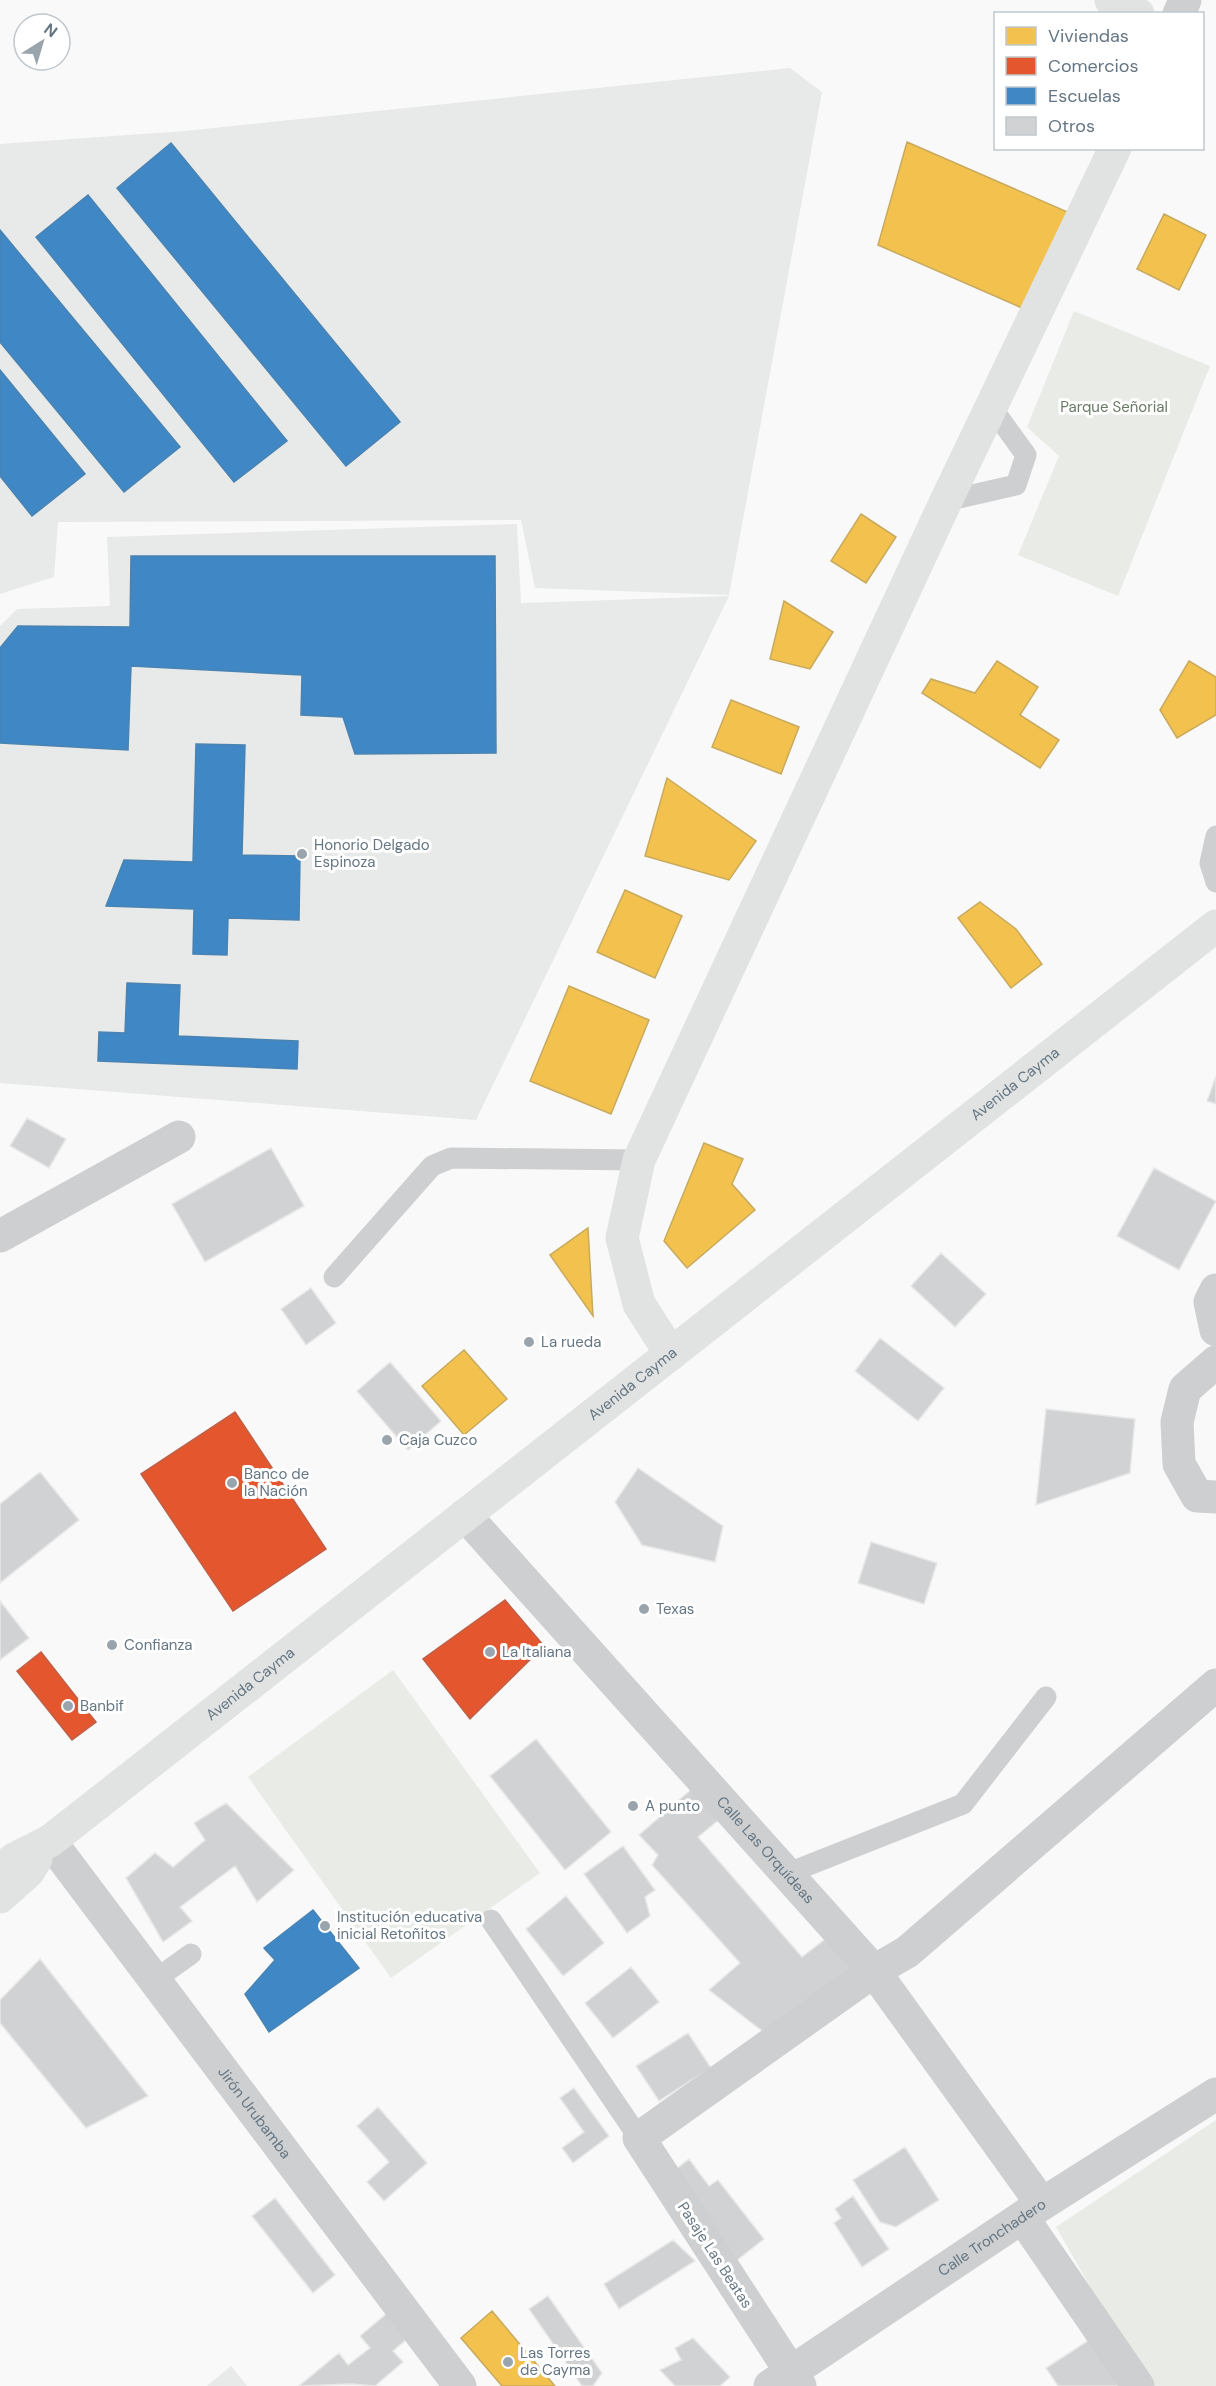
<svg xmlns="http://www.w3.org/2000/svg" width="1216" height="2386" viewBox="0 0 1216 2386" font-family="'DM Sans',sans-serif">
  <rect width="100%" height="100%" fill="#f9f9f9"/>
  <path fill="#e8e9e9" d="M790,68L822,92L729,595L535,588L521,520L58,522L54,577L0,594V144L185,131Z
    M517,524L521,603L729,596L476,1120L0,1083V626L17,609L110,606L107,537Z
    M231,2366L247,2386H207Z"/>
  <path fill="#e8ebe6" d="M1074,311L1210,366L1118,596L1018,555L1059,456L1027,427Z
    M393,1670L540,1873L391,1978L248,1777Z
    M1216,2120V2386H1147L1056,2227Z"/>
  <path fill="#f2c14e" stroke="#c8aa5e" stroke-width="1.5" d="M907,142L1079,217L1029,311L878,245Z
    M1164,214L1206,235L1179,290L1137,269Z
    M861,514L896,537L866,583L831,561Z
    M784,601L833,632L810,669L770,659Z
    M997,661L1038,687L1020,715L1059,740L1040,768L922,693L931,679L975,693Z
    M1189,661L1216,677V715L1177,738L1160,710Z
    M731,700L799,727L781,774L712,747Z
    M667,778L756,841L729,880L645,856Z
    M625,890L682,916L655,978L597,952Z
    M980,902L1016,929L1042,964L1011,988L958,918Z
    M569,986L649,1020L611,1114L530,1081Z
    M704,1143L743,1159L732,1184L755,1210L687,1268L664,1241Z
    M588,1228L593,1316L550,1255Z
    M464,1350L507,1399L464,1435L422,1386Z
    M492,2311L555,2386H502L461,2338Z"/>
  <path fill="#e4572e" stroke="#be6048" stroke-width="1.5" d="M235,1412L326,1549L233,1611L141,1474Z
    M505,1600L544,1646L470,1719L423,1659Z
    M41,1652L96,1722L72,1740L17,1671Z"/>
  <path fill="#3f88c5" stroke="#4a83b1" stroke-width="1.5" d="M171,143L400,422L346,466L117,188Z
    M88,195L287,441L234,482L36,237Z
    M0,230L180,447L124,492L0,342Z
    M0,370L85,474L32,516L0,476Z
    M131,556H495L496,753L355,754L343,717L301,715L302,675L131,666L128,750L0,743V648L18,626L130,627Z
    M196,744L245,745L242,855L300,856L299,920L228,918L227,955L193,954L194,909L106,906L124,860L193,862Z
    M127,983L180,985L178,1036L298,1041L297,1069L98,1061L99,1032L125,1033Z
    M313,1910L359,1968L269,2032L245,1994L275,1960L264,1948Z"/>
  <path fill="#d0d2d3" stroke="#e8e8e8" stroke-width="1.5" d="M1216,1076V1104L1207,1101Z
    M27,1118L66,1139L49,1168L10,1146Z
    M271,1148L304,1206L205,1262L172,1204Z
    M1154,1168L1216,1201L1179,1270L1117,1236Z
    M941,1253L986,1294L955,1327L911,1286Z
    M311,1288L336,1323L306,1345L281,1309Z
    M880,1338L944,1388L918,1421L855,1371Z
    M390,1362L441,1421L408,1450L357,1391Z
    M1046,1409L1135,1419L1130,1473L1036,1505Z
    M638,1468L723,1526L715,1562L642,1545L615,1502Z
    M40,1472L79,1520L0,1583V1504Z
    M871,1542L937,1563L924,1604L858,1583Z
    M0,1601L29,1638L0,1660Z
    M536,1739L611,1832L565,1870L490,1776Z
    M702,1780L726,1814L698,1837L802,1957L833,1933L867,1971L770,2037L709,1990L740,1963L652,1865L658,1855L639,1835Z
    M226,1803L294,1870L257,1902L235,1866L180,1907L192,1921L163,1942L126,1878L155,1853L173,1867L205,1840L194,1823Z
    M623,1846L655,1890L645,1897L650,1916L627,1933L584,1874Z
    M566,1896L604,1943L563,1976L526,1929Z
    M40,1959L148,2096L86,2128L0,2023V2000Z
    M631,1967L659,2002L613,2038L585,2003Z
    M688,2033L711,2068L659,2101L636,2066Z
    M574,2088L609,2136L573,2163L562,2148L584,2132L560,2098Z
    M378,2107L427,2163L384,2201L367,2182L389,2162L357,2126Z
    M905,2147L939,2200L896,2227L880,2222L853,2180Z
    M689,2159L709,2186L718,2180L764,2239L736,2261L670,2174Z
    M853,2196L889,2249L862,2267L834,2223L841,2218L835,2209Z
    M275,2198L335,2275L313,2293L252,2216Z
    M673,2240L695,2261L619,2309L604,2284Z
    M548,2296L602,2373L593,2386H582L529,2309Z
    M392,2309L413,2334L393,2351L403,2362L375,2386L351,2384L299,2386L339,2353L348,2365L370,2348L360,2336Z
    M693,2338L730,2377L720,2386H675L660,2370L681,2360L675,2348Z
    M1089,2340L1120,2386H1058L1046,2368Z"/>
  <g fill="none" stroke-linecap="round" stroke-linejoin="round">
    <path stroke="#cecfd0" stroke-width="21" d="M946,501L1016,485L1026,455L992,408
      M1216,836L1210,863L1216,882
      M334,1277L432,1166L451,1158L639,1160
      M786,1874L963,1804L1046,1697
      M491,1920L639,2138
      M156,1979L191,1954"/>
    <g stroke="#cecfd0" stroke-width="33">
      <path d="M1179,14L1185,0"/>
      <path d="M0,1236L179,1137"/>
      <path d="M1216,1290L1210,1302L1216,1330"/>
      <path d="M1216,1362L1185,1389L1177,1422L1179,1464L1197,1496L1216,1497"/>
      <path id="s1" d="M465,1515L874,1971L1042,2204"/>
      <path id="s2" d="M50,1841L460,2386"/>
      <path d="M1023,2218L1138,2386"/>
      <path id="s3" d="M770,2386L1042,2204L1216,2094"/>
      <path d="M800,2386L639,2138L874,1971L907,1952L1216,1685"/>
    </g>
    <g stroke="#e1e2e2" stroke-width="33">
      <path d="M1111,0L1138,14"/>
      <path d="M671,1354L639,1304L622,1238L639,1160L946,501L1115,148"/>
      <path id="s4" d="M0,1869L16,1858L50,1841L1216,926"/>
      <path d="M0,1897L28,1872L36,1859"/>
    </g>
  </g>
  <g fill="#99a4ac" stroke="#fff" stroke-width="2">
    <circle cx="302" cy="854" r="6"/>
    <circle cx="529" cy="1342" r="6"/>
    <circle cx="387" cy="1440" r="6"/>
    <circle cx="232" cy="1483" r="6"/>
    <circle cx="644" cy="1609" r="6"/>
    <circle cx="112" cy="1645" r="6"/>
    <circle cx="490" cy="1652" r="6"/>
    <circle cx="68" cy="1706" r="6"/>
    <circle cx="633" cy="1806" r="6"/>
    <circle cx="325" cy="1926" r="6"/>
    <circle cx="508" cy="2362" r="6"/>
  </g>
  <g text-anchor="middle" stroke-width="6" stroke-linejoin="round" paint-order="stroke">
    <g font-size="15" fill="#687a64" stroke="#fff">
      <text x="1114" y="412">Parque Señorial</text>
    </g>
    <g font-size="15" fill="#657683" stroke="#fff" text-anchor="start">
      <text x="314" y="850">Honorio Delgado<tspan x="314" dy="17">Espinoza</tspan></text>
      <text x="541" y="1347">La rueda</text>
      <text x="399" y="1445">Caja Cuzco</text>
      <text x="244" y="1479">Banco de<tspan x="244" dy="17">la Nación</tspan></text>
      <text x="656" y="1614">Texas</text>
      <text x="124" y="1650">Confianza</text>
      <text x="502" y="1657">La Italiana</text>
      <text x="80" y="1711">Banbif</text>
      <text x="645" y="1811">A punto</text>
      <text x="337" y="1922">Institución educativa<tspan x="337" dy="17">inicial Retoñitos</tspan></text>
      <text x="520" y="2358">Las Torres<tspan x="520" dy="17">de Cayma</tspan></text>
    </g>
    <g font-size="15" fill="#657683" stroke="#fff">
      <text dy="5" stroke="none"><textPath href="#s4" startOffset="1284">Avenida Cayma</textPath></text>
      <text dy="5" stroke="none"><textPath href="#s4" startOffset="798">Avenida Cayma</textPath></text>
      <text dy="5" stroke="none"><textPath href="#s4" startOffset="312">Avenida Cayma</textPath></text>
      <text dy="5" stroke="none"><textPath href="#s1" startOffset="450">Calle Las Orquídeas</textPath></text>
      <text dy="5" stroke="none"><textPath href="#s2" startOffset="340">Jirón Urubamba</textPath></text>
      <text dy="5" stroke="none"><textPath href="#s3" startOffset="267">Calle Tronchadero</textPath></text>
      <text transform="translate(715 2255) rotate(57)" y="5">Pasaje Las Beatas</text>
    </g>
  </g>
  <rect x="994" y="12" width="210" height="138" fill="#ffffff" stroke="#c1c8cd" stroke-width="1.5"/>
  <rect x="1006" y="27" width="30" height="18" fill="#f2c14e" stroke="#c1c8cd" stroke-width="1.5"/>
  <text x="1048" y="42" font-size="18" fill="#657683">Viviendas</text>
  <rect x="1006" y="57" width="30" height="18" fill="#e4572e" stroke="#c1c8cd" stroke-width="1.5"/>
  <text x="1048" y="72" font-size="18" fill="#657683">Comercios</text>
  <rect x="1006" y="87" width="30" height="18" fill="#3f88c5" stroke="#c1c8cd" stroke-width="1.5"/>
  <text x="1048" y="102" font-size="18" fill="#657683">Escuelas</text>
  <rect x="1006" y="117" width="30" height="18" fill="#d0d2d3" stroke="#c1c8cd" stroke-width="1.5"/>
  <text x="1048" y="132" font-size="18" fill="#657683">Otros</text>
  <g transform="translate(42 42) rotate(37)"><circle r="28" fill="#ffffff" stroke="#c1c8cd" stroke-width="1.5"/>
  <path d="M0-4.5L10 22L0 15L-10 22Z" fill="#99a4ac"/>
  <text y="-9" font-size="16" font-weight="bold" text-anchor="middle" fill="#657683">N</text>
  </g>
</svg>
